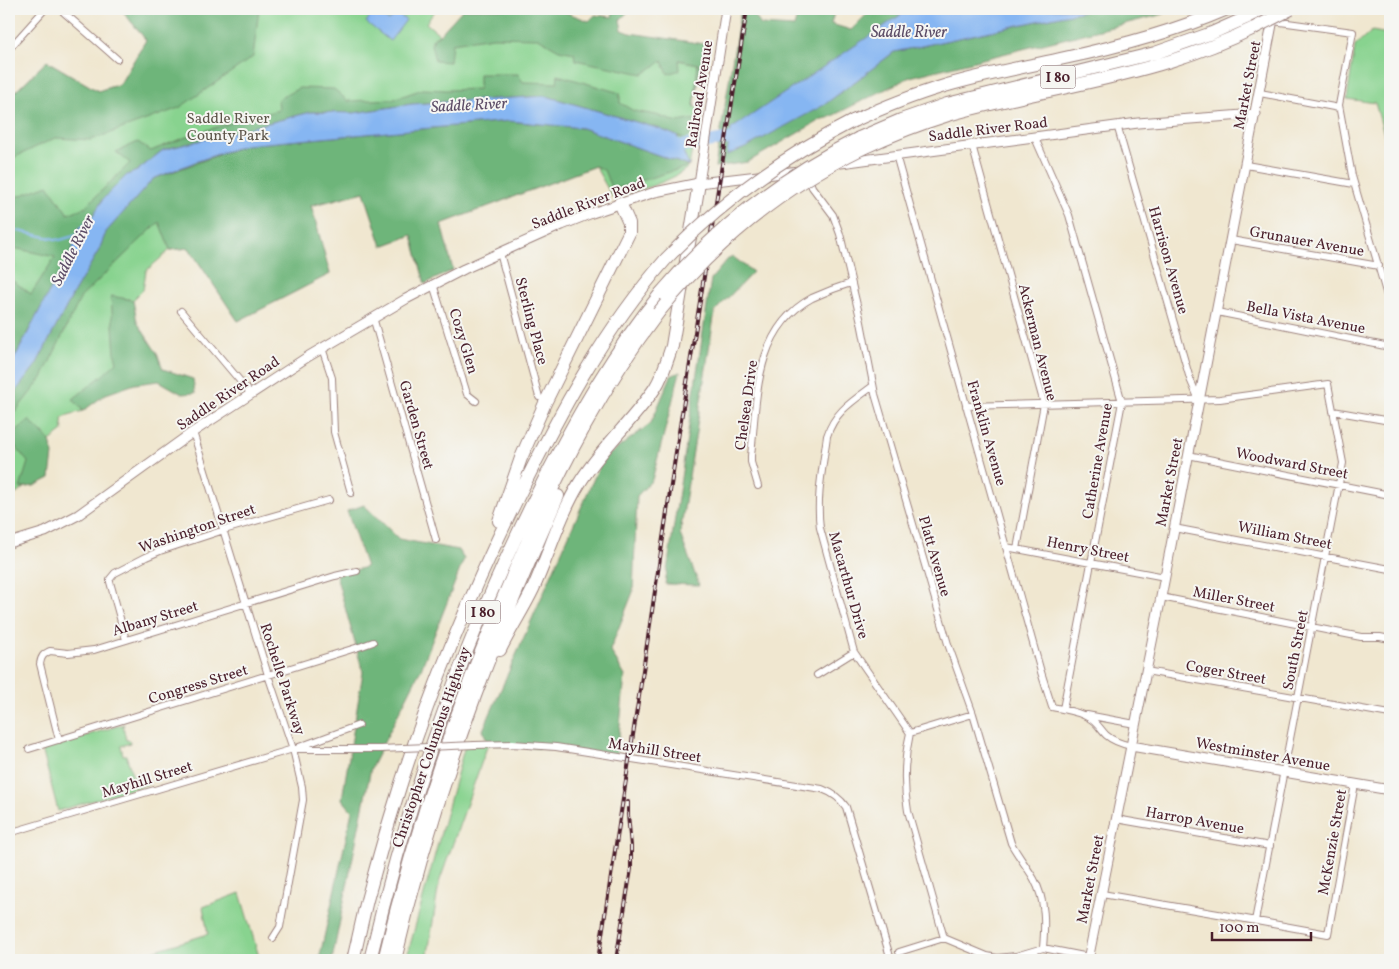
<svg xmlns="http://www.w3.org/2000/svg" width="1399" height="969" viewBox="0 0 1399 969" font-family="Vollkorn,serif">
  <rect width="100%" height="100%" fill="#f6f6f2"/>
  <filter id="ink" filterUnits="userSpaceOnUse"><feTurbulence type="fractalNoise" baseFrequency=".02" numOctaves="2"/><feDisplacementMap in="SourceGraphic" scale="10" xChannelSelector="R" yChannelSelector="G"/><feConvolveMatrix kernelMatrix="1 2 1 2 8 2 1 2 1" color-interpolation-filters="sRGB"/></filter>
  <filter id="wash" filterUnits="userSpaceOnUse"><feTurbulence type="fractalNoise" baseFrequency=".0096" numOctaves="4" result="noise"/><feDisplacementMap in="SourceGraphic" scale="20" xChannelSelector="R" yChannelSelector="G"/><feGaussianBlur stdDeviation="1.12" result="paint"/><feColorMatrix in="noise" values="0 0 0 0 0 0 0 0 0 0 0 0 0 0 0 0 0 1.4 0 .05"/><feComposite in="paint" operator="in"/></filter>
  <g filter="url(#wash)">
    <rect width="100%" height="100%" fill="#f0e7d0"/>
    <path fill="#88d38f" stroke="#69795d" d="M121,9H432L435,11L426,23L439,34L432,40L530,31L698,64L694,107L700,108L689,166C674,182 635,191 613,198L595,166L441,224L425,284L412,235L382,246L364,192L311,206L330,274L238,321L189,248L170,250L146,271L143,290L133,300L127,299L123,307L153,359L80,408L83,411L68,415L62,419L63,431L50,441L42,432L47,472L9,499V98L47,61L98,91L120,84L146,40Z
      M1390,20V155L1375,103L1347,99L1355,46L1372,31L1388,34Z
      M124,724L123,726L126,740H129L130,743L121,746L123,755H126L133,777L141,774L143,781L147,780L148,784L58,811L42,749Z
      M488,744L439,883L427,960H406L465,745Z
      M240,893L260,960H124L208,934L203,907Z"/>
    <path fill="#6eb57a" stroke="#5c6a52" d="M121,9H259L253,57L179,108L91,140L55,138L9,160V98L47,61L98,91L120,84L146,40Z
      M463,9H557L589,21L595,15L612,17L614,9H631L620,20L622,30L630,33L705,44L694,107L698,64L679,60L680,70L668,74L662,61L643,74L575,60L574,53L559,50L538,38L493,37L452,43L450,62L435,61L431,44L434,41H431L442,32Z
      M799,9H835L831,24L851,30L872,9L902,14L745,127L824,105L894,52L1093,9H1175L1160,15L910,77L828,118L822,119L748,162L715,167L740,14L751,11L761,25L794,27Z
      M479,74H518L523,82L557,83L558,75L620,93V103L634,111L656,115L677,122L696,119L693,131L686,140L657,128L546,96L412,104L354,113L311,112L163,150L137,171L127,175L103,199L93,216L79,228L71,253L23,341L9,369V278L31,294L55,257L9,247V217L16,197L48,185L68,214L85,207L130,163L116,152L138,142L151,151C192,133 235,121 279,110L278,99L299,88L334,89L348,101L394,99L423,89L446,90L479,89Z
      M509,121L582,128L689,166L612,190L604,170L595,166L441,224L453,270L425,284L412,235L382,246L364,192L311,205L330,274L238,321L189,248L170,250L159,222L81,297L42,378L9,420V400L36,365L73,294L99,250L106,232L153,179L245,145Z
      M732,256L753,272L715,311L680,534L699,585L665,584L711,279L727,260Z
      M111,296L133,300L137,322L157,353L163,369L193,379L195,393L182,394L159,381L135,384L106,394L83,411L73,399L103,375L117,362L115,355Z
      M680,372L652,480L637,496L633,592L610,650L625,676L617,755L488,744L483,730L602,460L651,423L671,376Z
      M29,420L50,441L53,454L50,478L34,486L20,488L28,462L9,439V437Z
      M364,505L399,539L458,550L464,559L421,669L371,768L332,960H319L352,811L342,799L363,672L336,575L366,567L347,511Z"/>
    <path fill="#86b6f2" stroke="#686a8e" d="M938,9H1093L894,52L824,105L745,148L727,155L731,129L902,14Z
      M375,10L389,21L396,13L406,20L390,41L366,22Z
      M546,96L657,128L677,136L689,166L582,128L509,121L245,145L195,162L153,179L106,232L99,250L73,294L36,365L9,400V369L47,296L71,253L79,228L93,216L103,199L127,175L137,171L163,150L311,112L354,113L412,104Z"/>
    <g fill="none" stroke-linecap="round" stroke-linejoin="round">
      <path stroke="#86b6f2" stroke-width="2" d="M9,229L60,240L77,235"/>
      <path stroke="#86b6f2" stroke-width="12" d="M665,140L681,146L746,136"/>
    </g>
  </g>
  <g filter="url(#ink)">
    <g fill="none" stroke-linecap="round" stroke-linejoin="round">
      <g stroke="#9d837e" stroke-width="8">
        <path id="street" d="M60,9L117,59
          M1273,21L1353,32L1339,105L1352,176L1390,306
          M9,49L45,9
          M1260,93L1339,108
          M1117,125L1190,379L1199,400
          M1035,138L1069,215L1122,402L1063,709
          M972,145L1044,404L1017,549
          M896,155L1041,672L1052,707C1065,710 1078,711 1089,718C1097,722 1100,729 1106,735C1113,741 1122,744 1131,746
          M1246,165L1354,184
          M809,178L812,187L833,215L840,234L861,322L875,394L948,644L973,714L1011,843C1018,856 1027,867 1034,879C1046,901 1045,924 1043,948
          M1231,240L1379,266
          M500,253L539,397
          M433,284L467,394L476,401
          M181,311L251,394
          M1217,312L1390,347
          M373,317L436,540
          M322,348L332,378L334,432L351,493
          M873,386C853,401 835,411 827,436C823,466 816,497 820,528L854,652L910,733C904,759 903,784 908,811L944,938
          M966,406L1220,399L1328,384L1343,463L1255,921
          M1333,411L1390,421
          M193,432L268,675L293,749L302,787L303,800L280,927L273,938
          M1188,455L1390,495
          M758,486L751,462V456C757,399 754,329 812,298C825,292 838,287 851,283
          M1174,528L1390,569
          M1006,547L1165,577
          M1161,597L1361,637H1380L1390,639
          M126,640L110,582V579L115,573L146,557L160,551L224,530L329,500
          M1146,671L1390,714
          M817,675L854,652
          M1087,715L1135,724
          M910,733L973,714
          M59,740L40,664C41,657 43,654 50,651L68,653L94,650L335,576L357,571
          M475,745L513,744L556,747L822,789C833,793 840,798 846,807L891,960
          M299,747L359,725
          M29,749L362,646L373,642
          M1116,819L1270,846
          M9,833L293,749H380
          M1102,894L1218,914L1328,934L1355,784
          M899,952L944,938L987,956L997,958L1016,956L1043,948L1089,957"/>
      </g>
      <g stroke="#9d837e" stroke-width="11">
        <path id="secondary" d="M841,163L1138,123L1256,114
          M699,183L726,9
          M9,543L45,532L78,515L193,432L309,356L406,299L464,269L562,225L592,213L655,192L699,183L799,171
          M1131,746L1390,790
          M1088,960L1161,597L1275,9"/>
      </g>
      <g stroke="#9d837e" stroke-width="14">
        <path id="highway" d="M853,121C882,108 911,96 941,87C980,75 1020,68 1060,59C1117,47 1174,32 1227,9
          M859,138L901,120L947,104L1155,53L1212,33L1266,9
          M863,148C891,135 919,124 948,115C1021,94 1097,84 1170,61C1199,52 1227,41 1254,28
          M499,521L521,458L545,403L629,233V223L620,203
          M500,650C510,629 523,610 533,589C549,554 559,517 579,484C600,449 632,422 655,388C663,376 667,360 672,346L699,183
          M353,960C358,940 362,920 367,900C376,868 384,837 394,806C426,700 468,599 517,499C559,414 603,331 666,259
          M370,960C409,794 466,634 543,482C577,416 614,350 661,293
          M384,960C417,819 465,682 524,549C561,467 603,385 658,313
          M395,960C416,870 443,782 475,696C500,628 529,562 558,496"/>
      </g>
      <use href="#street" stroke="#fff" stroke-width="6"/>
      <use href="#secondary" stroke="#fff" stroke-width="9"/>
      <use href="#highway" stroke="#fff" stroke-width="12"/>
      <g stroke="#4a1f2b" stroke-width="4">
        <path id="rail" d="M598,960L644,664L679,432L747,9
          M616,960L631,869V846L628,815V802"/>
      </g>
      <use href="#rail" stroke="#f6f6f2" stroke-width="2" stroke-dasharray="5.5" stroke-linecap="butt"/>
      <g stroke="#9d837e" stroke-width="8" stroke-linecap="butt">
        <path id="street-bridge" d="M380,749L475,745"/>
      </g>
      <g stroke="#9d837e" stroke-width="14" stroke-linecap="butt">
        <path id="highway-bridge" d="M1254,28L1291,9
          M666,259C721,202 782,157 853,121
          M661,293C716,228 783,176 859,138
          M658,313C714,243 783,187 863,148"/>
      </g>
      <use href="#street-bridge" stroke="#fff" stroke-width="6"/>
      <use href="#highway-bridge" stroke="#fff" stroke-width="12"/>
    </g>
  </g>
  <g text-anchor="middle" stroke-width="4" stroke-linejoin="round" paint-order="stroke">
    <g fill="#f6f6f2" stroke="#7e6067" stroke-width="1">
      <rect x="1040.5" y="65.5" width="35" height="23" rx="4"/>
      <rect x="465.5" y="600.5" width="35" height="23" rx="4"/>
    </g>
    <g font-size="14" font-weight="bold" fill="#4a1f2b">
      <text x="1058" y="82">I 80</text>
      <text x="483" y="617">I 80</text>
    </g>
    <g font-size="15" fill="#4a1f2b" stroke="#f6f6f2">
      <text transform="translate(1247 85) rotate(-79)" y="5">Market Street</text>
      <text transform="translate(699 94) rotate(-81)" y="5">Railroad Avenue</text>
      <text transform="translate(988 129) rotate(-7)" y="5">Saddle River Road</text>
      <text transform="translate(588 203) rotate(-21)" y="5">Saddle River Road</text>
      <text transform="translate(1307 241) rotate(10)" y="5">Grunauer Avenue</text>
      <text transform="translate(1169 260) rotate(74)" y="5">Harrison Avenue</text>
      <text transform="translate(1306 317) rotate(11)" y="5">Bella Vista Avenue</text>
      <text transform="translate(532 321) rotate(75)" y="5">Sterling Place</text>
      <text transform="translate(464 341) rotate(73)" y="5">Cozy Glen</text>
      <text transform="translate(1038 342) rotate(76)" y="5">Ackerman Avenue</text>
      <text transform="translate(228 393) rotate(-34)" y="5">Saddle River Road</text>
      <text transform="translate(746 405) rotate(-82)" y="5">Chelsea Drive</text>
      <text transform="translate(417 425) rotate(74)" y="5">Garden Street</text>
      <text transform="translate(987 433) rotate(74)" y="5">Franklin Avenue</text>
      <text transform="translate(1097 461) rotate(-80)" y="5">Catherine Avenue</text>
      <text transform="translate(1292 463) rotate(11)" y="5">Woodward Street</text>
      <text transform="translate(1169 482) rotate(-79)" y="5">Market Street</text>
      <text transform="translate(197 528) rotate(-19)" y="5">Washington Street</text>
      <text transform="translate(1285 535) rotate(11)" y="5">William Street</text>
      <text transform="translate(1088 549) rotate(11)" y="5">Henry Street</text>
      <text transform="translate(935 556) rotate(74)" y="5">Platt Avenue</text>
      <text transform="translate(849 585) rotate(74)" y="5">Macarthur Drive</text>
      <text transform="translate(1234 599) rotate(11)" y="5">Miller Street</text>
      <text transform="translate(155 618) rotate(-17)" y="5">Albany Street</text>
      <text transform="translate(1295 650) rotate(-79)" y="5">South Street</text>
      <text transform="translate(1226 672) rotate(10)" y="5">Coger Street</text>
      <text transform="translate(283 679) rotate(72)" y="5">Rochelle Parkway</text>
      <text transform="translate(198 684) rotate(-17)" y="5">Congress Street</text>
      <text transform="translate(431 747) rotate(-71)" y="5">Christopher Columbus Highway</text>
      <text transform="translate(655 750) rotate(9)" y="5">Mayhill Street</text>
      <text transform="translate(1263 754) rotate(10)" y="5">Westminster Avenue</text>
      <text transform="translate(147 779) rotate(-17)" y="5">Mayhill Street</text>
      <text transform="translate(1195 820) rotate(10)" y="5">Harrop Avenue</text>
      <text transform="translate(1332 842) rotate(-80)" y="5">McKenzie Street</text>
      <text transform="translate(1090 879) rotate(-79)" y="5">Market Street</text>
    </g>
    <g font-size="15" fill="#5d5549" stroke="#f6f6f2">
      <text x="228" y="123">Saddle River<tspan x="228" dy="17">County Park</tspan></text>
    </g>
    <g font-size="16" font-style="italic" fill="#5c4c67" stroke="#f6f6f2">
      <text x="909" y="37">Saddle River</text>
      <text transform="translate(469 104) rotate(-3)" y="6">Saddle River</text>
      <text transform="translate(72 250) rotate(-63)" y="6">Saddle River</text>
    </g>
  </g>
  <rect width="1399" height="969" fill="none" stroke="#f6f6f2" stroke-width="30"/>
  <path d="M1212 932v8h99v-8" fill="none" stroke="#4a1f2b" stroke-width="2.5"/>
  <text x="1219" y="932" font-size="15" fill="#4a1f2b" stroke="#f6f6f2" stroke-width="4" paint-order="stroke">100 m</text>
</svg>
